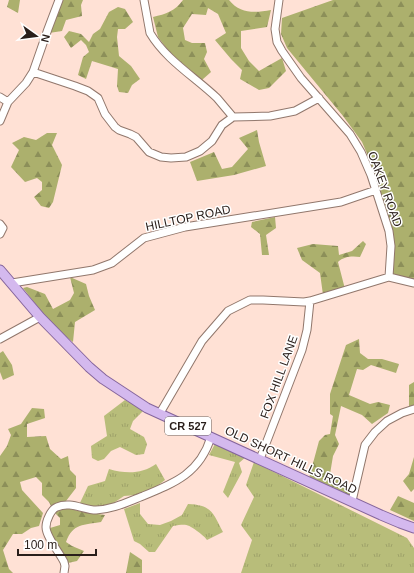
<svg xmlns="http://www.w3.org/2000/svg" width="414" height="573" viewBox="0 0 414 573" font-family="Arial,sans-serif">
  <defs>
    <pattern id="forest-firs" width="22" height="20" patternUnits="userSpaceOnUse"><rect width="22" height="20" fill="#acb06d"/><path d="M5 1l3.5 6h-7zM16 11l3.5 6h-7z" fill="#8c8f59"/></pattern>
    <pattern id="park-tufts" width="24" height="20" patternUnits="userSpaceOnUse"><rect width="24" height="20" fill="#b8bd7a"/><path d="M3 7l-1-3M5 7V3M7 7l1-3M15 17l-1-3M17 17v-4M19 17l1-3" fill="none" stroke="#9ea269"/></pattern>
  </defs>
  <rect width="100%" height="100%" fill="#ffe1d5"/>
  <path fill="url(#forest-firs)" d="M9,0H20L18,13L7,7Z
    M62,0H83L81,5L82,16L66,20L62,31L49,33Z
    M183,0H229C240,14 255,13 271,10L267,27L241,31V48L249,61L259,71L282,58L286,71L269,88L259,90L240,79L242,70L231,59L215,40L226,33L218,14L208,8L206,15L192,14L183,28L185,40L192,43H205L207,52L204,59L211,72L202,80L170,53L158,37L153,17C166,14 175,11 183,0Z
    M333,0H414V282L388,274V238L371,175V163L362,142L343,116L287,48L281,34L282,18Z
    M118,7L125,9L133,22L125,29H118L117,37L119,56L131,66L140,79L132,85L128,93L119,92L117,86L118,69L92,61L86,79L78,75L83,57L89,52L86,45L81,40L71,48L64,37L69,31L81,34L89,42L93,34L100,29L109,12Z
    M257,130L259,142L266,166L234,175L197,181L190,162L214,152L222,169L232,167L248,149L239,138Z
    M47,133H57L52,145L62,165L53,202L49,208L41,206L34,197L42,190V182L37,178L25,182L11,167L19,150L12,143L24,137L36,140Z
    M275,217L276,228L266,235L269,255H262L260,234L251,227L252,222Z
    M363,241L366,244L360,257C353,256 344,256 338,262L345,289L323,295L320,273L302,260L297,248L313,244L338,246L339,255L352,251Z
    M70,277L86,284L89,296L95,310L75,322L73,342L54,328L23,288L27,287L45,294L53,309L70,300L74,293Z
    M359,339L360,353L368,359H382L399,364L396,373L371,365L363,370L357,369L349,395L370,404L378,402L390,405L388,413L372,424L362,415L341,406L335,435L339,444L333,456L330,474L352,490L351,498L309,478L319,441L325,435L330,434L333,416L330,414V394L346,345Z
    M3,351L12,365L14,375L3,380L0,372V353Z
    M414,382V406L409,407V385Z
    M32,408L44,409L45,418L27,424V437L46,436L50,449L61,459L68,456L70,470L76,476V488L66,501L67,508L83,512L105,515L101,522C84,525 73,523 66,542L72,546L84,551L77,561L68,563L51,536L50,528L60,525V518L54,512L49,502L42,495V483L36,477L20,482L22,490L43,513L39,526L31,528L22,534H13L3,550L9,569L13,573H0V456L7,446L11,435L8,429L21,424Z
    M414,457V489L411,492L403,481L409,474Z
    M398,496L414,503V521L390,510Z
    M130,552L142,560V573H126Z"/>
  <path fill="url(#park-tufts)" d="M125,400L144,410L133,421L130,429L144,437L147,444L144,454L136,455L120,447L111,451L104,459L98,461L92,458L91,446L107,436L104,416Z
    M216,442L247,456L239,463L242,472L228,498L223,492L235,462L209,455Z
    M254,462L407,538L414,548V573H241L252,540L241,525L254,497L246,485Z
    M156,464L165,480L153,489L136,495L124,496L112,504L95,508L79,505L88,486L105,481L109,469C126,474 142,474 156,464Z
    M140,503V514L148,524L160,525L171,521L182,515L188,504C212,505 213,513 223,532L207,540C204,536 201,534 197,531C187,524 186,524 173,526L155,552H149L140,544L134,541L124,509Z"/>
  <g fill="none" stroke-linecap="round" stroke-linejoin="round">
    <g stroke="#91776c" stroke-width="9">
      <path id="minor" d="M144,0L150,33C166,60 195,77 217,98C222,104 228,111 233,117
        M279,0L275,29L277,42L282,51L301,78L350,134L361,152L371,175L389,231L391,246L389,277
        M33,72L75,86L88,91L98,98L105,114L115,127L119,130L130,134L136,137L149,152L161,157L171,158L186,157L200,151L212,141L222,125L233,117L270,116L295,111L319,98
        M0,97L8,102
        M0,121L8,102L26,83L33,72L48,29L59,0
        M0,224L3,228L0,234
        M389,277L414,283
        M12,283L93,270L112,263L144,238L185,227L341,202L376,190
        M0,339L40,317
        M160,413L202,341L228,311L250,300H263L304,302L310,301L389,277
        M260,459L302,350L307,330L310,301
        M352,501L365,445L375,432L387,421L402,413L414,409
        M64,573L65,566L64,562C60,553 46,537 46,527C46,521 51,509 57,507C70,501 84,510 96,510C114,509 127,502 143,496C175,483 200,473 211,437"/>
    </g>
    <g stroke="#85659c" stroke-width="11">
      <path id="major" d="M0,270L40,317L89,367L103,379L147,408L381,515L400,523L414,528"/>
    </g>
    <use href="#minor" stroke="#fff" stroke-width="7"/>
    <use href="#major" stroke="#d4b9ee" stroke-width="9"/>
  </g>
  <g text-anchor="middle" stroke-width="3" stroke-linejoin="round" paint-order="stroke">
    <rect fill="#fff" stroke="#69625f" stroke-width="1" x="165" y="417" width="46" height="18" rx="3"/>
    <g font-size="11" font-weight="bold" fill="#291e1a">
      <text x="188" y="430">CR 527</text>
    </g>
    <g font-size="12" fill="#291e1a" stroke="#fff">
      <text transform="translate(385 189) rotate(70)" y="4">OAKEY ROAD</text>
      <text transform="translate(188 218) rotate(-12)" y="4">HILLTOP ROAD</text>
      <text transform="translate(279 377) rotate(-70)" y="4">FOX HILL LANE</text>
      <text transform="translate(291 460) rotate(25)" y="4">OLD SHORT HILLS ROAD</text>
    </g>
  </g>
  <g transform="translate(36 36) rotate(104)" stroke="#ffffff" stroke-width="3" paint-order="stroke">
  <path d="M0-3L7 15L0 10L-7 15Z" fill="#291e1a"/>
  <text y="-6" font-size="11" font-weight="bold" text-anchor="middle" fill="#291e1a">N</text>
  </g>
  <path d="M18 549v6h78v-6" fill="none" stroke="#291e1a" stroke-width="2"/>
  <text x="24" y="549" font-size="12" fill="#291e1a" stroke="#ffffff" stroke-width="3" paint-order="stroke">100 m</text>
</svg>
